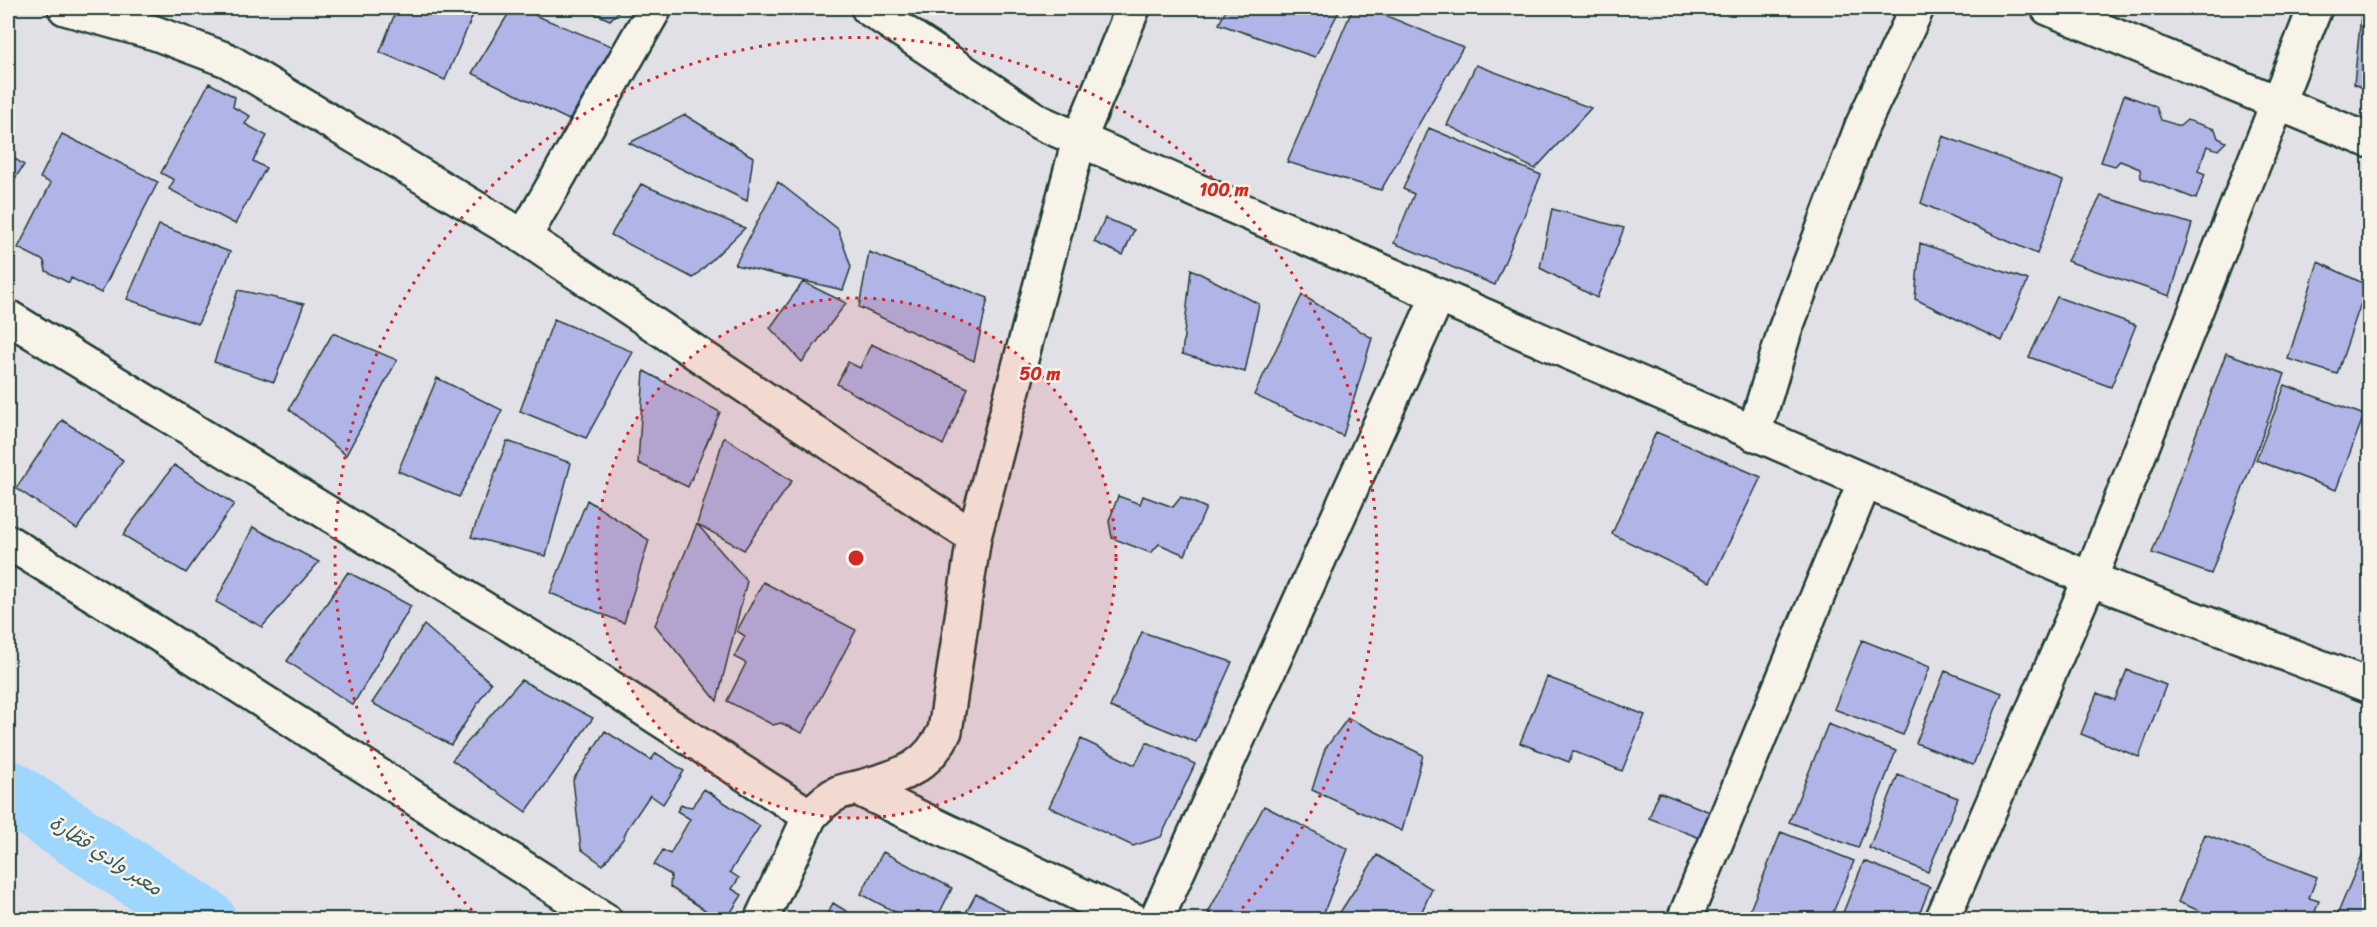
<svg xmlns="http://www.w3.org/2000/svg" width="2377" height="927" viewBox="0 0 2377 927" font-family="Sriracha,'Playpen Sans Arabic',sans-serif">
  <rect width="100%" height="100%" fill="#e2e0e7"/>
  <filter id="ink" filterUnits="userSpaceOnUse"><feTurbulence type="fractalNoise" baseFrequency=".0167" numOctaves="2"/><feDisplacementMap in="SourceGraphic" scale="12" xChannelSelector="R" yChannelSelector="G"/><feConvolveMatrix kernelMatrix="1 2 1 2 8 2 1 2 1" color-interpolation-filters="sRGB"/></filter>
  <g filter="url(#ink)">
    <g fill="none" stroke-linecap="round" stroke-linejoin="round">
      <path stroke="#9ed6fe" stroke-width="63" d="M8,791L205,920"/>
    </g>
    <path fill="#b1b4e6" stroke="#1f3d34" stroke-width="1.5" d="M397,8H476L445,80L380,52Z
      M512,8H517L614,47L569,120L472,73Z
      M583,8H622L610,20Z
      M1227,8H1333L1339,11L1315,57L1219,24Z
      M1353,8H1367L1463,47L1381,190L1287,162Z
      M2361,15L2370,18V91L2354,84Z
      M1476,65L1591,108L1535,169L1447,125Z
      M209,83L235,97L233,107L250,116L245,124L267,136L253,161L266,168L235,224L169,189L174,180L161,173Z
      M2124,95L2156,106L2161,120L2180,126L2187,120L2215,129L2218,138L2226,142L2218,150L2207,146L2198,171L2205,174L2196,199L2141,178L2140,169L2120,161L2115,166L2101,162Z
      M685,115L753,157L747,201L629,143Z
      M1429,128L1541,175L1495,285L1394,243L1414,194L1403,189Z
      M62,134L158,182L101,293L71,278L69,283L46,271L44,261L18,248L51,183L40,178Z
      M1943,136L2063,181L2037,254L1921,203Z
      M8,154L24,165L8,189Z
      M778,182L838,229L851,267L843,290L735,265Z
      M641,184L745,228L693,278L611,235Z
      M2101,196L2192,224L2170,296L2067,261Z
      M1552,209L1624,228L1597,298L1540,268Z
      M1105,218L1134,230L1123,255L1094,242Z
      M159,225L230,252L198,324L127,299Z
      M1920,243L2028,280L2002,341L1915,299Z
      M869,252L988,298L974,361L859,307Z
      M2318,262L2367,285L2337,374L2288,359Z
      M1191,269L1259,304L1245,372L1182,354Z
      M803,282L846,303L802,362L770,328Z
      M238,290L304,304L274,382L214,362Z
      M1302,295L1372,338L1343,436L1254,395Z
      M2057,297L2136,325L2111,387L2029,357Z
      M554,319L633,352L586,438L520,411Z
      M333,333L397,360L346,455L289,409Z
      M871,344L968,388L943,445L837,384L848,362L860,368Z
      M2226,353L2285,374L2211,574L2152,553Z
      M644,371L720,412L688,487L638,463Z
      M437,378L502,410L459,497L398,471Z
      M2285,385L2364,415L2336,490L2256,460Z
      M62,420L123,460L77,529L16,488Z
      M1656,432L1761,477L1710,582L1612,534Z
      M724,437L792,481L744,550L697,524Z
      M507,441L571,463L546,556L471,537Z
      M174,465L234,504L186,573L123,535Z
      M1118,496L1140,504L1143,496L1173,507L1181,497L1206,508L1185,555L1159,544L1151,553L1112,538L1109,521Z
      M587,500L649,540L624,623L550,593Z
      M697,524L747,581L717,701L655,625Z
      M253,527L319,562L262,627L216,602Z
      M348,572L411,606L353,705L287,661Z
      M763,582L856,630L802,733L781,723L773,725L727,701L746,663L734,657L745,636L737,631Z
      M424,625L491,683L451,745L372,703Z
      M1142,632L1232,662L1196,742L1110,707Z
      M1862,640L1930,667L1903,735L1834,709Z
      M2127,670L2166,685L2139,757L2081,734L2097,693L2115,700Z
      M1945,671L2002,693L1973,765L1916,743Z
      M1547,677L1645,715L1622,771L1573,751L1569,762L1520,743Z
      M521,680L593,718L526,812L452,760Z
      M1348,718L1423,755L1402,831L1312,790L1325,749Z
      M1828,724L1896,751L1858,848L1789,822Z
      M605,731L651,760L656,753L684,771L663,804L650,795L627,829L623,839L603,865L581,849L573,780Z
      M1081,739L1135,765L1147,742L1195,764L1161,837L1133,846L1049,807Z
      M1898,775L1958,798L1928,872L1869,848Z
      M704,789L760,826L730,872L739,878L732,889L742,895L726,920H720L670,887L671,875L654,865L663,850L670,854L690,819L677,811L681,805L692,807Z
      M1659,792L1710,812L1700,838L1649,818Z
      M1264,806L1348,849L1321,920H1224L1208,913Z
      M1781,832L1854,861L1830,920H1746Z
      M2205,834L2317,877L2309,898L2319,901L2312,920H2222L2178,902Z
      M2369,839L2370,920H2335Z
      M883,852L952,888L936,920H910L861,894Z
      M1377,855L1432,889L1418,920H1335Z
      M1864,861L1930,887L1917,920H1840Z
      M976,894L1025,920H962Z
      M833,903L861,920H824Z"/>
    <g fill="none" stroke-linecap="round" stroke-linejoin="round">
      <g stroke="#1f3d34" stroke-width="38">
        <path id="minor" d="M65,8L155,33L227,60L524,237L842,451L974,537
          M868,8L1039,122L2090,579L2315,8
          M2048,8L2370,141
          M524,237L655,8
          M8,317L579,667L810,816
          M1754,434L1785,330L1862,126L1917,8
          M8,542L150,629L605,920
          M857,788L1133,920
          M761,920L810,816C818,807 827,798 838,793C845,790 853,789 861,787C901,775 925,771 945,731L974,537L1079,140L1133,8
          M1156,920L1438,296
          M1684,920L1865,481
          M1942,920L2090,579L2370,686"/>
      </g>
      <use href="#minor" stroke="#f7f3e8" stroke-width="33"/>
    </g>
  </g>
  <circle cx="856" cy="558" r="260" fill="#d62828" fill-opacity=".12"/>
  <g fill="none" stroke="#d62828" stroke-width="3" stroke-dasharray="3 6">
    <circle cx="856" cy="558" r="260"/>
    <path d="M478 917A521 521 0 1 1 1234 917"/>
  </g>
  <g text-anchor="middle" stroke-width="5" stroke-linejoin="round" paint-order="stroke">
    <g font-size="20" font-style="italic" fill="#385c5c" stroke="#f7f3e8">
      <text transform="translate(106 855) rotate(33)" y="7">معبر وادي قطّارة</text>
    </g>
  </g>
  <circle cx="856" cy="558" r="9" fill="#d62828" stroke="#f7f3e8" stroke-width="3"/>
  <g font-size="18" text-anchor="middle" font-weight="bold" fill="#d62828" stroke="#f7f3e8" stroke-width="5" stroke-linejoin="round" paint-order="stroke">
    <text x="1224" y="196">100 m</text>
    <text x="1040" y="380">50 m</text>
  </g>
  <rect width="2377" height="927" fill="none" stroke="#f7f3e8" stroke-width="30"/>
  <rect x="15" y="15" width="2347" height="897" fill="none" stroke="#1f3d34" stroke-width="2" filter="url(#ink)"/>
</svg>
